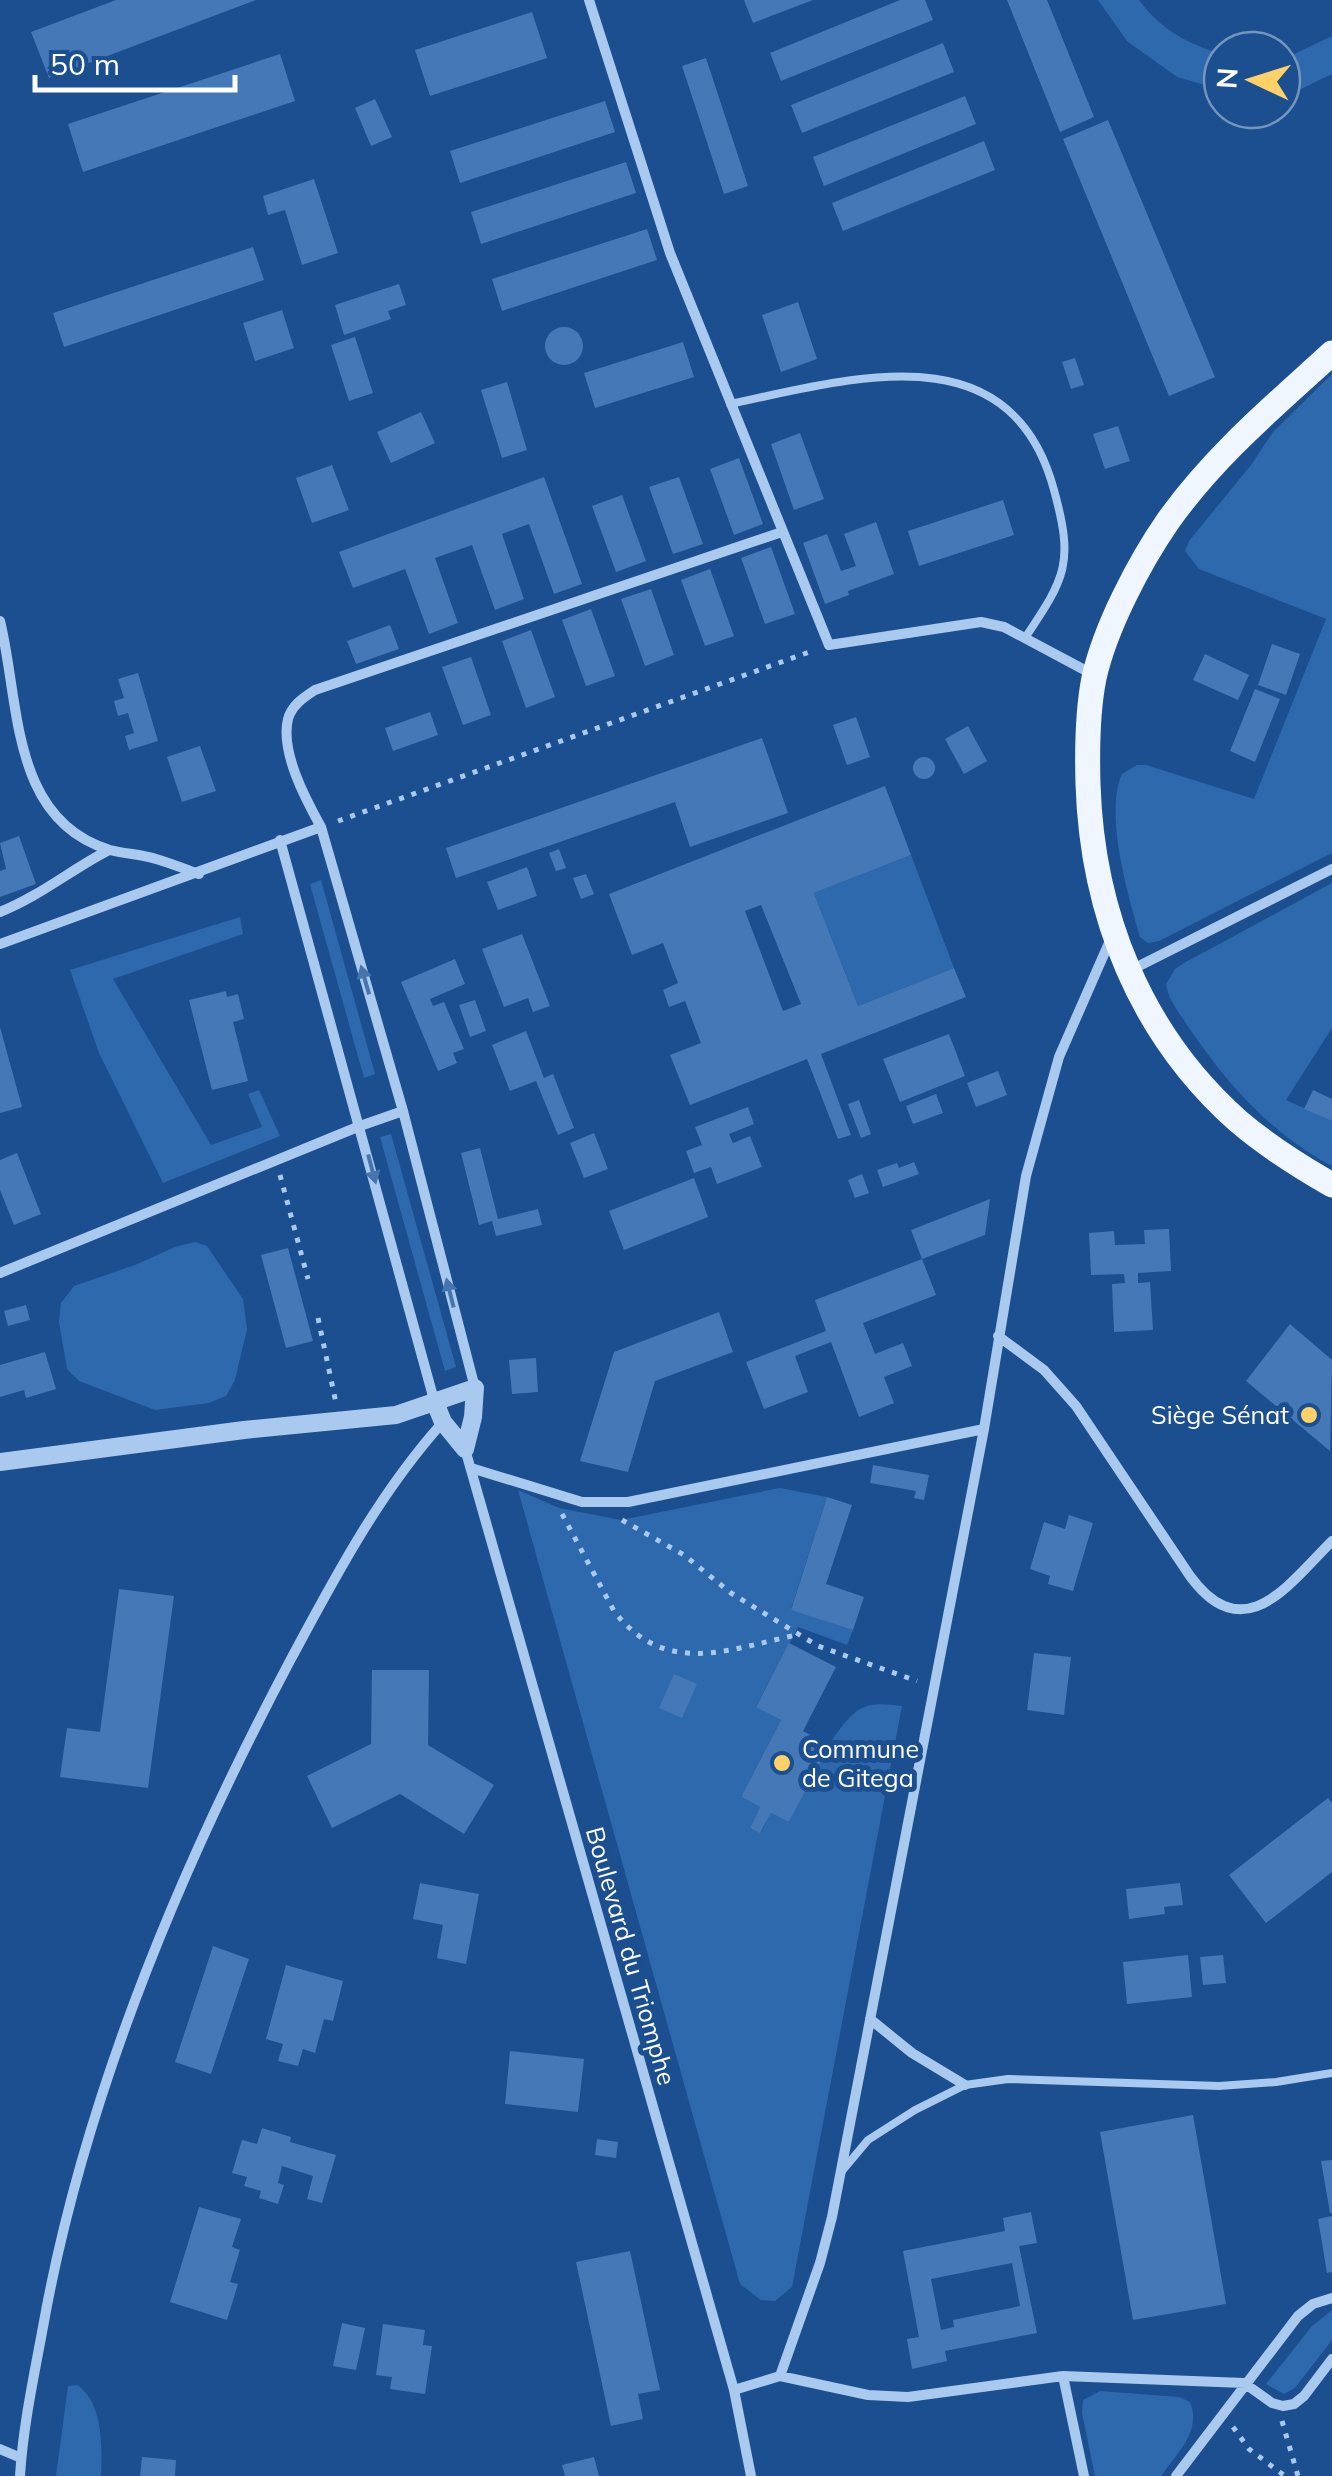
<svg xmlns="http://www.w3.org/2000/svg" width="1332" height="2476" viewBox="0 0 1332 2476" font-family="Mulish,sans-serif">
  <rect width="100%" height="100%" fill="#1b4f8f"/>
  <path fill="#2e69ad" d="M1098,0H1139C1160,29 1189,45 1222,54V90L1177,77L1127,41Z
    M1332,36V74L1299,90L1282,91V57L1290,56Z
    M1332,374V853L1159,941L1148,943L1140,937C1128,895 1104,814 1122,774L1137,765H1146L1254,799L1326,619L1199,569L1185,551L1189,541L1251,465L1273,432Z
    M911,855L954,968L858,1006L814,893Z
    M321,880L375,1074L364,1078L310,884Z
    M1332,883V1028L1286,1100L1332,1121V1166C1270,1133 1226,1083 1187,1025C1179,1012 1168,1000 1166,984L1175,969L1184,963Z
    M240,917L243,934L113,979L211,1145L262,1127L248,1094L259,1090L280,1136L163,1183L99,1053L70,970Z
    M391,1134L456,1367L445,1371L380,1137Z
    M195,1242L207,1246L243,1299L247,1329L235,1380L226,1396L209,1403L155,1410L79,1381L67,1369L59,1322L61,1303L74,1286L135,1265L175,1247Z
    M780,1488L827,1497L791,1609L853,1630L847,1645L798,1627L756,1706L781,1720L741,1797L760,1807L750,1828L761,1832L771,1813L789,1822C803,1794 835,1721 862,1708C875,1702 888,1705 902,1706L792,2287L775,2301L761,2300L740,2284L518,1490L559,1508L621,1520Z
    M1332,2310V2340L1295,2388L1284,2394L1266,2384L1312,2326Z
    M77,2385C104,2403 102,2448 101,2476H56L68,2386Z
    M1100,2391L1179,2397L1190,2402C1202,2431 1177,2453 1161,2476H1095L1082,2413L1083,2400Z"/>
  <path fill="#4478b7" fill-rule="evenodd" d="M116,0H256L49,78L31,32Z
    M744,0H813L753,23Z
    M900,0H925L933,20L781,81L770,53Z
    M1007,0H1047L1094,117L1060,132Z
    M532,12L547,58L430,96L415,50Z
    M943,43L954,72L802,133L791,105Z
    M280,54L295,101L83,172L68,124Z
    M706,58L748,186L724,194L682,66Z
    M965,96L976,124L824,186L813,157Z
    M375,99L392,137L371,146L355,108Z
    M605,101L615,132L460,183L450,151Z
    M1108,120L1215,377L1169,396L1063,139Z
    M984,141L995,170L843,231L832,203Z
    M626,162L636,193L481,244L471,212Z
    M314,179L338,253L302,265L285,210L268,215L263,196Z
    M647,229L657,260L502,311L492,279Z
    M253,247L264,280L64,347L53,313Z
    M399,284L406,305L388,311L391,319L344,335L335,305Z
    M798,302L817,359L781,372L762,315Z
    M282,310L294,348L255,361L243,323Z
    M545 346a19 19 0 1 1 38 0a19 19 0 1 1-38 0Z
    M355,337L373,393L349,401L331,345Z
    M683,342L694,377L595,408L584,373Z
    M1075,358L1084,385L1071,389L1062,362Z
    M507,382L527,450L502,458L481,390Z
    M421,412L435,443L391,463L377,432Z
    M1118,426L1130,461L1105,469L1093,434Z
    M800,433L824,499L794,510L771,444Z
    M739,458L763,524L734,535L710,469Z
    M332,465L349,510L312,523L296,478Z
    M544,477L582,584L554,594L529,524L502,534L524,599L495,610L472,545L435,558L458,623L429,634L405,569L353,588L339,552Z
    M679,477L703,544L673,554L649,487Z
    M622,495L646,561L616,572L592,506Z
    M1003,500L1014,535L919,566L908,531Z
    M876,522L894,574L848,591L849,595L825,604L803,543L827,534L841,571L856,566L844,534Z
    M771,547L795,614L765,624L741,558Z
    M710,569L734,636L705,646L681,580Z
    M651,589L674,655L645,666L621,599Z
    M591,609L615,676L586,686L562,620Z
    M390,625L399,649L356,664L347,641Z
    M531,630L555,697L526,708L502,641Z
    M1272,644L1300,654L1286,695L1258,685Z
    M1205,654L1249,675L1238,700L1193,680Z
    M471,657L491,715L463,725L442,667Z
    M138,673L158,741L129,750L125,736L134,733L128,713L118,716L114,701L124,698L118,679Z
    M1255,689L1280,699L1255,762L1230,751Z
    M430,712L438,735L393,751L385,728Z
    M856,717L870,757L847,765L833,725Z
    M968,726L987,761L964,774L945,739Z
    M762,738L788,813L690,847L675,802L456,878L446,848Z
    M200,746L216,791L182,802L167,757Z
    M913 768a11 11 0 1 1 22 0a11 11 0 1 1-22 0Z
    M885,786L911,855L814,893L858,1006L954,968L966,997L821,1054L851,1135L838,1139L807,1059L690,1105L670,1055L701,1043L685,1001L669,1007L663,990L678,983L663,943L632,955L609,894ZM761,905L801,1004L783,1011L745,911Z
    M19,836L36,884L0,897V871L6,869L0,843Z
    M559,849L566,868L556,871L549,853Z
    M527,867L537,896L498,910L487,882Z
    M586,874L594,894L581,899L573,878Z
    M522,934L550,1006L533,1012L528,998L504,1007L482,949Z
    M455,959L465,984L430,999L433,1006L444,1002L464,1049L453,1053L457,1063L438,1071L401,982Z
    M226,991L227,997L238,994L244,1019L233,1022L248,1081L212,1090L189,1000Z
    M475,1000L486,1031L470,1037L459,1005Z
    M0,1027L22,1107L0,1113Z
    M526,1031L544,1078L553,1074L574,1128L558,1135L536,1081L510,1091L492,1045Z
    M949,1034L965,1076L900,1102L883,1059Z
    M998,1071L1007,1095L976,1107L967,1083Z
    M1313,1090L1332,1099V1121L1304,1109Z
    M936,1094L943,1113L913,1124L906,1106Z
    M859,1100L871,1134L861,1138L848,1104Z
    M748,1107L754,1124L729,1134L733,1143L750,1136L762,1167L717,1184L711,1167L694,1173L686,1151L702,1145L695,1127Z
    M594,1133L608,1169L584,1178L570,1143Z
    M480,1148L498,1219L538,1209L542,1225L496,1236L492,1221L479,1225L461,1153Z
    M17,1153L41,1214L14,1225L0,1190V1160Z
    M914,1162L919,1174L883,1187L877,1170L897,1163L899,1168Z
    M862,1174L869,1193L855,1198L848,1180Z
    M694,1178L708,1217L624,1250L609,1211Z
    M990,1199L985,1235L922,1259L911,1230Z
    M1169,1229L1171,1271L1138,1273V1283L1150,1282L1153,1330L1114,1332L1112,1284L1125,1283L1124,1274L1091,1275L1089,1233L1114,1231L1115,1245L1145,1244L1144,1230Z
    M288,1248L313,1341L286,1348L261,1255Z
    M922,1259L936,1295L863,1323L875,1354L903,1343L912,1366L884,1377L894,1403L859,1417L831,1342L795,1356L808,1392L764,1409L746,1362L826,1331L815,1300Z
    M26,1305L30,1320L8,1326L4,1311Z
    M719,1312L733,1352L655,1381L628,1472L580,1461L614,1352Z
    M1290,1324L1332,1360L1330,1451L1246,1381Z
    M45,1352L56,1389L26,1398L24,1390L0,1397V1365Z
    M536,1358L538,1392L512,1394L509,1360Z
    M873,1465L929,1475L924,1500L914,1498L916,1491L870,1483Z
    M827,1497L852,1505L826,1584L864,1597L853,1630L791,1610Z
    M1069,1515L1093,1523L1073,1591L1048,1584L1050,1576L1030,1569L1044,1522L1065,1529Z
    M119,1589L174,1596L148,1788L60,1777L67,1728L100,1732Z
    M789,1643L836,1667L803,1731L829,1745L789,1822L771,1813L760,1833L750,1828L760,1807L741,1797L781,1720L756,1707Z
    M1034,1653L1071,1657L1064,1715L1027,1710Z
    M372,1670H429L428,1745L494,1785L464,1834L400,1794L332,1828L307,1776L371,1744Z
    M674,1674L697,1684L682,1718L659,1708Z
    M1328,1798L1332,1803V1872L1266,1923L1229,1875Z
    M420,1883L479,1894L466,1964L437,1958L443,1925L413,1919Z
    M1180,1883L1183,1905L1164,1907L1165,1914L1129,1919L1126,1889Z
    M213,1946L249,1959L211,2074L175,2062Z
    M1188,1955L1192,1997L1127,2004L1123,1962Z
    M1223,1955L1226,1983L1203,1985L1200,1957Z
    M286,1965L343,1981L333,2021L324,2019L315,2053L303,2049L298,2066L278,2061L283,2044L266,2039Z
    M510,2051L584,2059L578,2112L505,2104Z
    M1193,2115L1226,2304L1133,2320L1100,2132Z
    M262,2128L291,2137L290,2142L336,2155L322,2203L307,2199L313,2176L282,2166L278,2183L284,2185L278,2204L259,2198L261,2191L244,2186L247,2177L232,2173L242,2140L257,2144Z
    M597,2139L618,2142L616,2158L595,2155Z
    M1332,2160V2213H1330L1321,2161Z
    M199,2207L241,2219L232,2247L240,2250L230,2282L238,2284L227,2320L170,2302Z
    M1031,2212L1037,2243L1019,2246L1037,2333L945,2351L947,2361L912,2369L907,2339L919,2337L903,2251L1005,2231L1003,2218ZM1012,2263L1020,2306L953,2320L954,2327L941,2330L931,2279Z
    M1332,2216V2272L1327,2273L1318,2219Z
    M630,2251L660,2390L638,2394L643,2419L611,2426L576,2262Z
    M342,2323L365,2328L356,2370L333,2366Z
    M383,2324L425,2330L423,2345L432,2346L425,2394L390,2389L392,2377L376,2375Z
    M142,2457L176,2460L175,2476H140Z
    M594,2457L599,2476H565L562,2465Z"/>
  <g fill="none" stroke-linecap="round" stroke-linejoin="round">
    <path stroke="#a9c9ee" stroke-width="5" stroke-dasharray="5 8" stroke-linecap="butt" d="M338,821L812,651
      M280,1175L308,1279
      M318,1318L336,1403
      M562,1514L614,1611C665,1677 727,1650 796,1635
      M622,1520L684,1555L731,1593L818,1646L917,1681
      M1282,2421L1298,2476
      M1233,2427L1249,2449L1285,2476"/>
    <path stroke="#a9c9ee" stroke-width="8" d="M730,404C850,379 1011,329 1054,490C1074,563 1066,577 1025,638
      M842,2171L868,2140L915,2110L965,2085L1008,2079L1219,2086L1276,2082L1332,2073"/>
    <path stroke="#a9c9ee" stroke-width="10" d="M589,0L670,253L829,645L981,622L1004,627L1094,675
      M0,621C20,702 10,820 110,850C125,854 141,854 156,859C170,863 185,869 199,874
      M280,840L434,1400
      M0,912C40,896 72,869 109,850
      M0,944L321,827
      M1129,971L1332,869
      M0,1273L360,1126L403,1111
      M998,1336L1044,1370L1076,1406L1190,1576C1244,1650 1289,1584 1332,1541
      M475,1388L403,1111L321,827C306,800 280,752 288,719C292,705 303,698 315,690L782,532
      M465,1449L734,2390L751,2476
      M471,1468L582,1502H628L984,1429
      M870,2019L912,2053L965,2085
      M780,2376L868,2395L908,2397L1063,2376L1244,2383L1272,2403L1283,2406L1294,2404L1304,2396L1332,2359
      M1063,2376L1084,2476
      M734,2390L780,2376L820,2263L832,2217L984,1429L1026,1176L1059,1057L1112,936
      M0,2449L21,2458
      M20,2476C23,2426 34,2376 43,2327C84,2097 183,1862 292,1657C336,1575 380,1492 443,1422
      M1176,2476L1298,2316L1313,2304L1332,2298"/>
    <path stroke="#a9c9ee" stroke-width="18" d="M434,1400L443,1422L465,1449
      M0,1462L244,1430L396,1415L475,1388L473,1417L465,1449"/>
    <path stroke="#f0f6ff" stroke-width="25" d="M1332,353C1274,406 1214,456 1168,521C1139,563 1105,628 1094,678C1087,713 1087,749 1088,784C1092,913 1140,1034 1238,1121C1267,1146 1299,1166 1332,1185"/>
  </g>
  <defs><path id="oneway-solid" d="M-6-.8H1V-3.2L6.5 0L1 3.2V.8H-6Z" transform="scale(2.5)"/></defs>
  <g fill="#4674ac">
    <use href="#oneway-solid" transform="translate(365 980) rotate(-106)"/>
    <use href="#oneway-solid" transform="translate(372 1169) rotate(75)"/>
    <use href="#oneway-solid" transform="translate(450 1293) rotate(-104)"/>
  </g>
  <g fill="#ffd166" stroke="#1b4f8f" stroke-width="4">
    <circle cx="1309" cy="1415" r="10"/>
    <circle cx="782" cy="1763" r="10"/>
  </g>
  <g text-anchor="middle" stroke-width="10" stroke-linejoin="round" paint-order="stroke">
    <g font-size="25" fill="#fff" stroke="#1b4f8f" text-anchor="end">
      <text x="1289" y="1424">Siège Sénat</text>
      <text x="802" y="1758" text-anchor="start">Commune<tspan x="802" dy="29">de Gitega</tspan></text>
    </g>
    <g font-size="25" fill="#fff" stroke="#1b4f8f">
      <text transform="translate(631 1956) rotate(74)" y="9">Boulevard du Triomphe</text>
    </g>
  </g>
  <g transform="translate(1252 80) rotate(274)"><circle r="48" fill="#1b4f8f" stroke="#7695bc" stroke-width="2.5"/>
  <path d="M0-8L18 38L0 25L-18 38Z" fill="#ffd166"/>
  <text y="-15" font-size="28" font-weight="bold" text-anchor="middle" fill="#ffffff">N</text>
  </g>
  <path d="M35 75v15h200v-15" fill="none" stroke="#ffffff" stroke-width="5"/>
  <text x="50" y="75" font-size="30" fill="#ffffff" stroke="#1b4f8f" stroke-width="8" paint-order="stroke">50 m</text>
</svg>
